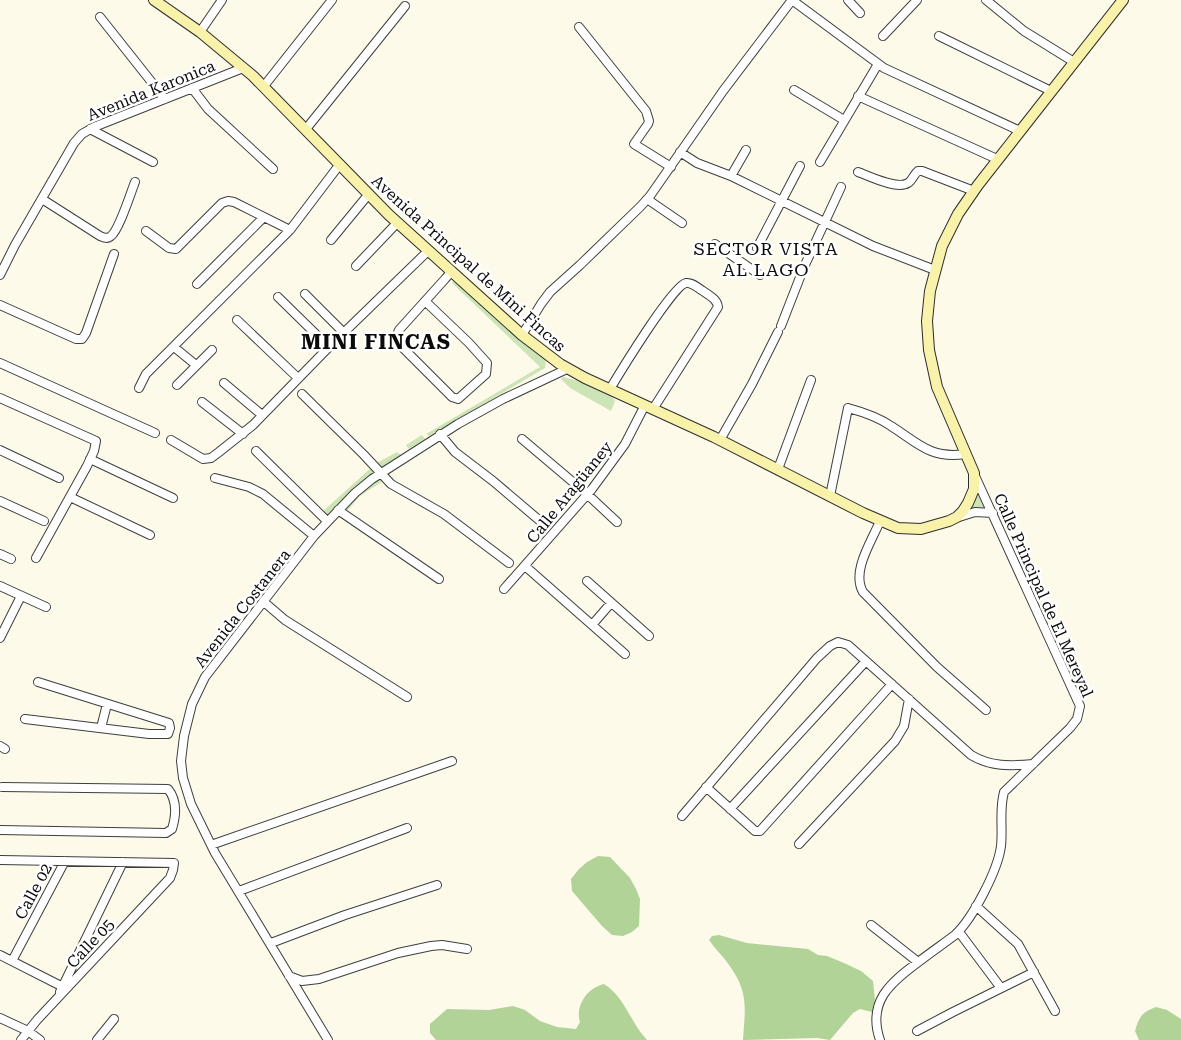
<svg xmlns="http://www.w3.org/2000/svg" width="1181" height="1040" viewBox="0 0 1181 1040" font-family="'Roboto Serif',serif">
  <rect width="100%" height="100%" fill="#fdfaea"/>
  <path fill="#cde4b7" d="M455,280L546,361L545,368L429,436L426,434L540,367L452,283Z
    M563,377C578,381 609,388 615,401L611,411L570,388L561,379Z
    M422,435L425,439L409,449L406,445Z
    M397,452L401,455L381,468L377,463Z
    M373,466L377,471L326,517L321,513Z
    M379,477L383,481L360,496L347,511L344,509L357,494Z
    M974,484L993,513L963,511Z"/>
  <path fill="#b1d398" d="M598,856L610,857L630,878L636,889L640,899L639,926L632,932L623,936L612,935L602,926L572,891L571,879L579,869L587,862Z
    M719,935L747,943L808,949L818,955L827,956L844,963L861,971L873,981L875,1000L872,1012L860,1009L853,1013L830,1040L817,1038L743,1040C745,1008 749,992 729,965C723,956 715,949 709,940L712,936Z
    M604,984C625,997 630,1022 647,1040H436L430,1033V1024L447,1009L489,1010L513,1006L525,1010L540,1021L557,1027L576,1029L580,1022C575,1006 587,988 604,984Z
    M1156,1007L1167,1010L1181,1019V1040H1139L1135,1031C1139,1017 1142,1012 1156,1007Z"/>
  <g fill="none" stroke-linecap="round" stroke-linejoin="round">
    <g stroke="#3e3e3e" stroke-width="10">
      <path id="street" d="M792,0L884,68L1020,131
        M848,0L860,13
        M986,0L1024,31L1074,62
        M100,17L165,99
        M579,27L646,111L649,121L648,124L634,144L671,167
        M200,32L222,0
        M883,36L917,0
        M939,36L1051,91
        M264,86L332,0
        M192,88L208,109L273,169
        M794,90L844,120
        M858,96L997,159
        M90,129L153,162
        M306,129L405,6
        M680,152L697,163L731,176L873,246L935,270
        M820,162L878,64
        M858,172C869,176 897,190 908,183C912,181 914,174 918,171H922L974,191
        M731,176L746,150
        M42,199L100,236C104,238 108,239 111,236C119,230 131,192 135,182
        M647,199L682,223
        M146,231L169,248L176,249L222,203L228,201L234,202L290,230
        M331,240L368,195
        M715,244L760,275
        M757,248L800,166
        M356,266L397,223
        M0,275L15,245L74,143L82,134L94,127L243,68
        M197,284L264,217
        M305,294L344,333
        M278,297L329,347
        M425,301L469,343L487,363L486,374L458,399L452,397L395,340L399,330L445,279L451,272
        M0,305L76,339H82L86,333L114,254
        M237,320L298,378
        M781,326L804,267L841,187
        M522,335L541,304L550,292L580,265L640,207L650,196L723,91L792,0
        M174,347L196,365
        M0,363L155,433
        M224,383L262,415
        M177,385L212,350
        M139,388L146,374L290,230L340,164
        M610,389C619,374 673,285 686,283C692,282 698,288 703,291C710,296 717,299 718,307L653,409
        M302,394L364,455L391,484L444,514L509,563
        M0,398L96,441L94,451L87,466L36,558
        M202,402L243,434
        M440,434L455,452L493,481L546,526
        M522,439L587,494L617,522
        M171,440L203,459L211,458L219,452L253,425L329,347L428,251
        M720,440L752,384L778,332
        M0,450L59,478
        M256,451L327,521
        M90,459L173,498
        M778,469L811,380
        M215,478L249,487L263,494L314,536
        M830,496L848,408C863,412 878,417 891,426C918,443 930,459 965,454
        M70,497L150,535
        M0,501L44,521
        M338,510L439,579
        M959,517L975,512L993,513
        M880,521C872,541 851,571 863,592L937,667L986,710
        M0,554L11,559
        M525,566L625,654
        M587,581L649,636
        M0,586L46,607
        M504,589L592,489L625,444L645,405
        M264,602L285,620L407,697
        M592,625L611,603
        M0,638L21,596
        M38,682L169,723L170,728
        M25,719L149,734H168L170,728
        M101,728L107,704
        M0,746L5,749
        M706,787L755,831H760L892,684
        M730,809L866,661
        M682,816L817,658L830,646L838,642L848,645L971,755C991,767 1010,766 1033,764
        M0,830L166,833L172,829C176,816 177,800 168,789L2,787
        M799,844L895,741L904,726L909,699
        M211,845L452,761
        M0,860L174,863L173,870L170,878L37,1020L21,1040
        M239,891L407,828
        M976,906L1018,944L1055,1011
        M871,925L918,962
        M959,932L1001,988
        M271,943L345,915L437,885
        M0,955L65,988
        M12,961L65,861
        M289,976L302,981L319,979L398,953L431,946L442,945L467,949
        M60,992L123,862
        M0,1018L28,1031L40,1040
        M917,1031L953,1012L1034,972
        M97,1040L114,1019
        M328,1040L215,853L191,804L183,778L181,761L184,736L192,704L205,677L314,536L355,493L372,479L458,424L503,399L567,369
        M880,1040C867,1002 890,983 917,963C930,953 943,944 955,935C973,918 998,870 1001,846C1003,828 999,810 1004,792L1070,728L1077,719L1080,706L975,476"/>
    </g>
    <g stroke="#2d2d2d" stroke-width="12">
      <path id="secondary" d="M154,0L200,32L253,76L389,215L522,335L560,364L585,378L714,437L863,513L898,528L921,529L949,521L957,517L963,511L968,503L974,489V473L937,387L929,350L927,321L930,291L942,246L958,214L978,185L1123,0"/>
    </g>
    <use href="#street" stroke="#fff" stroke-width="8"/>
    <use href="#secondary" stroke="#f8f2ab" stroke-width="10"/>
  </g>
  <g text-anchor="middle" stroke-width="5" stroke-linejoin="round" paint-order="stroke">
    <g font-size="16" fill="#0b0b0b" stroke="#fff">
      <text transform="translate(151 90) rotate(-22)" y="6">Avenida Karonica</text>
      <text transform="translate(469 263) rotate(42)" y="6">Avenida Principal de Mini Fincas</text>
      <text transform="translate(569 492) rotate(-51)" y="6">Calle Aragüaney</text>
      <text transform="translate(1044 595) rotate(66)" y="6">Calle Principal de El Mereyal</text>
      <text transform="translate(242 608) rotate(-52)" y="6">Avenida Costanera</text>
      <text transform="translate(33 891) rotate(-62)" y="6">Calle 02</text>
      <text transform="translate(90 943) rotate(-47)" y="6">Calle 05</text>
    </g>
    <g font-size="18" letter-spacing="1" fill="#0b0b0b" stroke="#fff">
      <text x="766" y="255">SECTOR VISTA<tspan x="766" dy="21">AL LAGO</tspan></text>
    </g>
    <g font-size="21" font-weight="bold" letter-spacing="1" fill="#0b0b0b" stroke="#fff">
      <text x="376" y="349">MINI FINCAS</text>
    </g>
  </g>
</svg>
